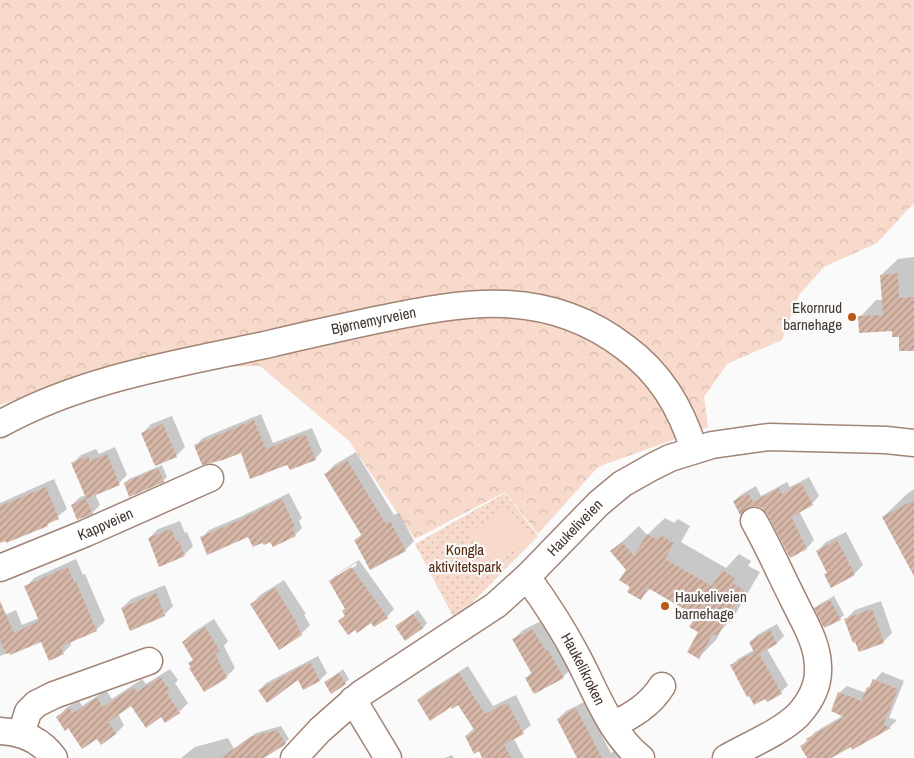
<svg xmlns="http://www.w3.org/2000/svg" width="914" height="758" viewBox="0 0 914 758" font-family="'Archivo Narrow',sans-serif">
  <defs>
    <pattern id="green-dots" width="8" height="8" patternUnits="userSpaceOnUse" patternTransform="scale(1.25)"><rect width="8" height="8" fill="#f7dacb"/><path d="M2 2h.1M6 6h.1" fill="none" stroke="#d5bcaf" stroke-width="1.8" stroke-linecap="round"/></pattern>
    <pattern id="forest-crowns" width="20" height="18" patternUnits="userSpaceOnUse" patternTransform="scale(1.25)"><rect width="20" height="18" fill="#f7dacb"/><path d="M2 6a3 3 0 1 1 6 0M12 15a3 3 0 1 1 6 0" fill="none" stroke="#d5bcaf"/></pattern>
    <pattern id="building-hatch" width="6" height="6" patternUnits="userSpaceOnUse" patternTransform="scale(1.25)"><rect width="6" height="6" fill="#d5b6a7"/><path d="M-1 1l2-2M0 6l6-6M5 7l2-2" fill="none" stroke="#ae9588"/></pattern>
  </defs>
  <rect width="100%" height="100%" fill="#fafafa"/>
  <path fill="url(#green-dots)" d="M505,493L538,536L455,620L415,544Z"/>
  <path fill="url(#forest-crowns)" d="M0,0H914V203L877,243L824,267L799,295L782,340L727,364L704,397L708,427L598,467L538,534L505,492L415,539L349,441L260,366L90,371L0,405Z"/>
  <path fill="#f7dacb" d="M506,508L530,539L491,567L468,534Z"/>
  <path fill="#0003" fill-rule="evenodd" d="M914,257V350L893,330L860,317L876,300H883L881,275L898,259Z
    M261,414L273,443L312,428L322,451L315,459L288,464L242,451L196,445L203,438Z
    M172,416L185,447L176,456L143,433L151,424Z
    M115,447L127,475L119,483L95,494L100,505L92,513L72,505L80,497L86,495L73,463L81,455L96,449L99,454Z
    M356,452L394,515L399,513L414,541L405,550L355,540L362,534L326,474L334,465Z
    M162,465L167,477L163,481L125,483L129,479Z
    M809,477L819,496L812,504L799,511L814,540L807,548L790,556L768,513L763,507L734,501L742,494L756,486L761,496L787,482L790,487Z
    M54,479L67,509L47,525L0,542V503Z
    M914,489V573L883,517L908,493Z
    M289,493L302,518L299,521L302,528L295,535L271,541L249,536L202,538L209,530L240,517Z
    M665,518L674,523L678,519L690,526L681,542L726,568L739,554L751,561L748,566L760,572L733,618L722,629L716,640L699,657L700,632L697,615L651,588L641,598L632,586L627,570L612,551L639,526L647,535Z
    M180,521L185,533L187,532L193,546L184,555L149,538L158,529Z
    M846,532L863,565L854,574L817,551L826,542Z
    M76,559L83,575L85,574L105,621L97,629L70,641L71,645L63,653L41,640L0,656V617L16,610L22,625L39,618L26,587L34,578Z
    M359,560L394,609L387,617L371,621H339L346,615V608L330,581L338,573ZM356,563L357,565L337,577V574Z
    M284,580L306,614L304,615L310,625L301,634L252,604L260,595Z
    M165,585L173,606L164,615L122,608L131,599Z
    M834,596L844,615L840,619L816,608L820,604Z
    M881,601L892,633L883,642L846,619L855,610Z
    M418,610L427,623L423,628L396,627Z
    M214,619L228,641L224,646L235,668L226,677L192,667L194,659L183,642L192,633Z
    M541,621L555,643L557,642L572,668L563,677L526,678L532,672L514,639L523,630Z
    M777,624L784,636L777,643L767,649L788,685L781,692L731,666L738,659L754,650L750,642L757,635Z
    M318,656L327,673L320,680L304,689L298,678L259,691L266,683Z
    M468,666L493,706L516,695L531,725L514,739L524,758H484L480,749L466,736L474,728L459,703L418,700L427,692Z
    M170,669L178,680L175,683L188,703L179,712L165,721L161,716L132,705L118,714L124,725L116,734L98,737L69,727L58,717L66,708L79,700L82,706L106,690L112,699L142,679L146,684Z
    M343,669L349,679L345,683L326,682Z
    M882,672L904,681L889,718L897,720L890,727L853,748L851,745L829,758H808L802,746L815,732L844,715L839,693L847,686L866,693L868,688Z
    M584,702L611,753L616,750L621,758H579L558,719L566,711Z
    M281,726L289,739L285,743L258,758H181L195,747L228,738L234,749L256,733Z
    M452,755L454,758H445Z"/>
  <path fill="url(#building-hatch)" d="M898,273L899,298L914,297V351H899V337H892V331L859,333L858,316L883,315L880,275Z
    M254,420L266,449L305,434L316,460L290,470L287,465L250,479L241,453L223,460L202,465L194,445Z
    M163,424L177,457L155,466L141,433Z
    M107,454L120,485L86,499L93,514L77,520L71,505L86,498L71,463L88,456L90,461Z
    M347,460L385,523L390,521L406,551L370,570L354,540L362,536L324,474Z
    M158,468L164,482L129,497L124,483Z
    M801,483L813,505L791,517L807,549L790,558L767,514L762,508L755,506L747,508L740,515L733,501L748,493L753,502L779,488L782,494Z
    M46,487L59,519L47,524L48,526L6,543V541L0,543V506Z
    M282,499L295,527L292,528L296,536L273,547L270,542L264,545L262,543L253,547L248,537L207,555L200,537L231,524Z
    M914,500V576L882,517Z
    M171,529L176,541L178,540L185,556L159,567L148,538Z
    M647,534L657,540L660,535L674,543L665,559L712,586L722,570L735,578L732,583L744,590L717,636L713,634L699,659L687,652L698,632L689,627L696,616L648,588L641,600L627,592L630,587L619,580L626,570L610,551L622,542L634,556Z
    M837,540L855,575L831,588L824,574L827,573L816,551Z
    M68,567L74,582H76L97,631L60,647L64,654L49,661L41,642L10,655L9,653L6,654L0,640V601L14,633L39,621L24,586Z
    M351,567L388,618L374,627L371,623L357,633L355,630L348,635L338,621L345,616L342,611L345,609L329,581Z
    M275,588L297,623L296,624L302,635L279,650L250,604Z
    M156,593L165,616L130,631L121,608Z
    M830,600L841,620L824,628L814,608Z
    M872,609L884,643L859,652L855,642L853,643L844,619Z
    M413,614L423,628L405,641L395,626Z
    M205,627L220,651L215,654L227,678L204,692L189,668L191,667L188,663L193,660L182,642Z
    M532,629L546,651L548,650L564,678L534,694L525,678L532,674L512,639Z
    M770,630L777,644L759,654L782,694L767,702L765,699L754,705L749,696L747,697L730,665L754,652L749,642Z
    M310,662L320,681L303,690L298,680L267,703L258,690Z
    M339,673L346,684L331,694L324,682Z
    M459,673L485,714L507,703L524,734L504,744L511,758H482L479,751L474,754L465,736L475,731L458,705L452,709L451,707L430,721L417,700Z
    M160,677L170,690L166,692L180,713L165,723L161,717L146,728L131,706L108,722L116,734L101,745L97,739L82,749L68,728L65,731L56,717L69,708L73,713L97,698L103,707L133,687L137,692Z
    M873,679L898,689L883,725L891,728L852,750L851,747L831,758H807L800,746L808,741L806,739L844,717L831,711L838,692L861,701L867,687L869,688Z
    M576,708L602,758H577L557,719Z
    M277,730L286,744L264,758H221L250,737Z"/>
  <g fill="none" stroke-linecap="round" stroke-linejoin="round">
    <g stroke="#a18475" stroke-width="29">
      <g id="minor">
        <path id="s1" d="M0,424C81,379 175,364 265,345C302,336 339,328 376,320C466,301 547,287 626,348C660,373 682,410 694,450"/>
        <path id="s2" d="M0,568L86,533L210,478"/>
        <path id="s3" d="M527,577C546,603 563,629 578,658C595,690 611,735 641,758"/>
        <path d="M353,700L388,758"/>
        <path d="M613,725C633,715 650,705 662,686"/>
        <path d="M0,731C22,732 41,740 54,758"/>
        <path d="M21,734L28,712L36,704L54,695L149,661"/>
        <path id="s4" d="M294,758L320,730L362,693L496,605L527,577L598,504L622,484L652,467L670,458L712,445L769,437L886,440L914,443"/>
        <path d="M726,758C747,746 781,732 798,715C810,702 819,685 818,667C818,643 803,620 793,599C780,573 768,546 754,521"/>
      </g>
    </g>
    <use href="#minor" stroke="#fff" stroke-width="26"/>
  </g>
  <g fill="#b95916" stroke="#fafafa" stroke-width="2">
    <circle cx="852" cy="317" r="5"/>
    <circle cx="665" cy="606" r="5"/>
  </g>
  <g text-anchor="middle" stroke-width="4.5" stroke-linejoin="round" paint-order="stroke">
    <g font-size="15" fill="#433730" stroke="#fafafa" text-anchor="end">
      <text x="842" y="313">Ekornrud<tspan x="842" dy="17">barnehage</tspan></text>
      <text x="675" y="602" text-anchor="start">Haukeliveien<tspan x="675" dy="17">barnehage</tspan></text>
    </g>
    <g font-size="15" fill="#433730" stroke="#fafafa">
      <text dy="5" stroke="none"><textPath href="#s1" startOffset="389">Bjørnemyrveien</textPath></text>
      <text dy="5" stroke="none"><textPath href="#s2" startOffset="114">Kappveien</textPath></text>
      <text dy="5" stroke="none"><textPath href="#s4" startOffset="365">Haukeliveien</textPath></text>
      <text dy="5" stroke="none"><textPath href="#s3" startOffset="108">Haukelikroken</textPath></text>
    </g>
    <g font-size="15" fill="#54280d" stroke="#fafafa">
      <text x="465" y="555">Kongla<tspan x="465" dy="17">aktivitetspark</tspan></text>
    </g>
  </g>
</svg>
